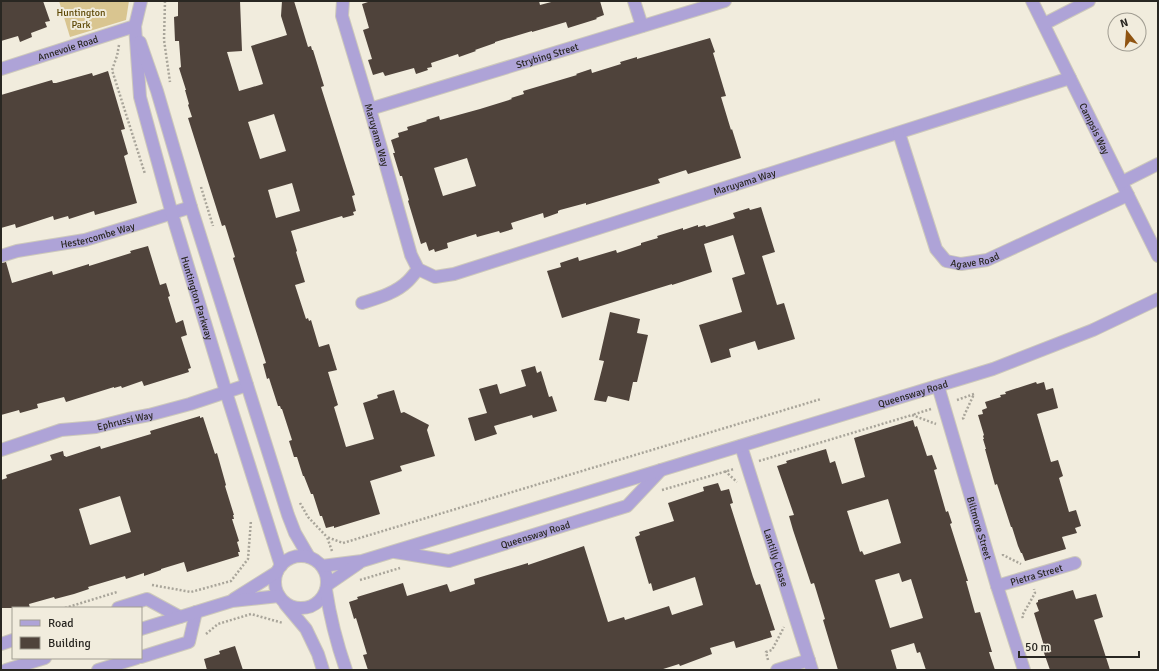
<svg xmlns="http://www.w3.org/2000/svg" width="1159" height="671" viewBox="0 0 1159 671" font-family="Signika,sans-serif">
  <rect width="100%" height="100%" fill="#f1ecdd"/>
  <path fill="#d9c590" d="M59,1H129L126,20L70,37Z"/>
  <path fill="#4f433b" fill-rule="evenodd" d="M1,1H43L50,21L45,22L47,27L31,33L32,37L20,42L18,36L1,41Z
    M178,1H240L242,51L227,52L239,91L263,84L251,46L287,35L281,16L282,1H294L308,47L311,46L312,50H313L324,86L321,87L355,195L352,196L356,211L353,212L354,215L343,218L342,216L291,231L297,251L296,252L305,282L295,285L306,319L308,318L309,321L311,320L319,347L329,344L337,370L328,372L338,405L334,407L346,447L374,439L363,403L378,398L377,395L394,390L401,413L404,412L429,425L427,430L435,456L400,466L402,471L370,481L380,514L334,528V526L326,528L322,516H320L313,494H311L304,476H303L297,457H294L289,441L292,440L282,409H281L280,406H278L269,378L267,379L263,364L266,363L233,258L235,257L225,225L222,226L188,118L192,117L188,105L189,104L185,90H186L179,68L181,67L179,41H175L174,17L178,16ZM274,114L286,151L260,159L248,122ZM292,183L300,211L276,218L268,190Z
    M371,1H539L540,5L555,1H600L604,15L596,18L597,19L568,28L566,22L532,32V31L495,42V43L475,50L476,51L459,57L458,54L431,63L432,67L427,68L428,70L416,74L414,68L385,76L383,72L373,75L368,60L372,59L363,30L369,28L362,4Z
    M710,38L715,52L713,53L726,96L721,97L731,130L732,129L741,158L688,174L686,170L658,179L660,183L586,205V203L560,210L558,211V213L544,218L543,213L511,223L513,229L500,233L499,231L477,237L476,234L447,243L448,248L435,252L434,249L429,251L426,242L421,244L408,201L409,200L402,176H400L393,153H395L391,140L399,137L398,133L408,130L407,127L427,121L426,120L439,116L440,120L480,109L512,99L511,98L524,94L523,91L577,75L576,74L591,69L592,73L621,64L620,62L637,57V59ZM467,158L476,186L443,196L434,168Z
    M108,71L125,129L121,130L128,154L124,156L137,203L95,215L94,211L69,219L68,216L54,220L53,216L16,228L15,224L1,228V95L52,80L53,83H56L92,73L93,76Z
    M761,207L775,252L762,256L777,305L784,303L795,339L758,350L755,341L729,349L731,357L711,363L699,325L742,312L732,278L745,274L733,235L704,244L712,272L672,285V284L562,318L547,271L561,267L560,263L578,257L579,261L616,250L617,253L641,245V243L658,238L657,236L683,228V230L698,225V227L705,225L706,227L735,218L733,213L749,208L750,210Z
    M148,246L160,285L166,283L170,296L168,297L176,323L183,320L187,335L181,337L191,368L188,369L189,372L144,386L142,381L122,388L121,386L114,388V387L66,402L64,397L37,404L38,408L20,413L19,410L1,415V263L6,262L12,283L52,271L53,275L89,264V266L131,253L130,251Z
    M610,312L640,319L637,333L648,335L637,382H633L629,401L608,396L606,402L594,400L604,361L599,360Z
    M535,366L537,373L541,371L549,397L552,396L557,411L533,418L532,415L494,426L497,434L475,441L468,418L487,413L479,389L497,384L500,394L526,386L521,370Z
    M1036,382L1037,384L1044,382L1046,390L1053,388L1058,408L1037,414L1051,462L1058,460L1063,476L1059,478L1069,512L1076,510L1081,526L1075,528L1077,533L1062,537L1066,549L1025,561L1022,553H1021L1018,546L1012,527H1011L997,484L995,485L985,449H986L983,439H984L983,436L984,435L978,415L983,414L982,410L987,408L985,402L1001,397L1000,395L1006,394L1005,392Z
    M200,416V418L203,417L215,454L217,453L226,485L225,486L234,515H233L234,519H232L239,541L237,542L240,552H238L239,556L187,572L184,562L161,569V570L144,576V573L126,579L125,576L88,587L89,589L74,594L55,599L54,597L29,604L30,608H1V480L7,478L6,475L52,460L50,455L63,451L64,456H65L66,457L100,446L101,449L151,434L150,431ZM120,496L131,532L90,545L79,509Z
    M913,420L915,427L917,426L927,456L932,455L937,469L934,470L946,512L948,511L952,523L950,524L968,581H966L975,613L980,612L992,652H989L995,670H926L920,652L917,653L914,643L891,650L897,670H838L823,620L825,619L814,583L811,584L793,530L789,516L794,515L777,466L787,463L786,461L826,449L830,463L835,461L842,484L865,477L854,438ZM888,499L901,543L864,555L862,551L860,552L847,511ZM899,573L902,582L911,579L923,618L890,628L875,580Z
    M718,483L721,491L729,489L733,503L730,504L753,577L756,585L760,584L775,630L770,631L772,637L736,648L734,641L710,648L712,654L680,666L679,664L660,670H368L363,655L367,654L356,618L354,619L349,602L358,599L357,597L403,583L407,596L447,584L450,592L475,584L474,579L528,563V565L584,546L608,622L624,617L625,620L669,606L672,615L703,605L695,577L653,591L651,583L649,584L635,537L640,535L639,532L674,521L668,503L704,491L703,487Z
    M1073,590L1076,599L1096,594L1103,617L1094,620L1110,670H1050L1043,650L1045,649L1034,613L1039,611L1036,603L1038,602V600Z
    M235,646L243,670H207L204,659L220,654L219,651Z"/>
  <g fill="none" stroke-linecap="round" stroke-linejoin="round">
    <g stroke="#cdc9bb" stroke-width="14">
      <g id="minor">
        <path id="s1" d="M343,1L342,16L370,109L411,255L418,269L435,277L454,274L1070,78"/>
        <path d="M634,1L642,26"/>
        <path id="s2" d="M1032,1L1158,256"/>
        <path d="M1044,24L1089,1"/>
        <path id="s3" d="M1,69L135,26"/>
        <path id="s4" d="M370,109L725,1"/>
        <path id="s5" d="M899,133L936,249L946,261L961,264L987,260L1128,195"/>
        <path d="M1122,182L1158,164"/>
        <path id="s6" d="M1,256L17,251L85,240L141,223L191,207"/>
        <path d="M362,303C378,298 396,293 408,281C412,277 415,273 418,269"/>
        <path id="s7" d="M938,386L997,586L1024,670"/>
        <path id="s8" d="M741,446L812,670"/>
        <path id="s9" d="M1,450L61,430L96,427L128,419L149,415L190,404L247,385"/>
        <path id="s10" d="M395,552L449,561L627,506L661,470"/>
        <path id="s11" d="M997,586L1075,563"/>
        <path d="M118,608L147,599L180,617"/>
        <path d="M1,644L13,640"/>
        <path d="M141,657L189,642L196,612"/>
        <path d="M98,670L137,658"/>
        <path d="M777,670L809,660"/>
      </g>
    </g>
    <g stroke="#cdc9bb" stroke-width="14">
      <g id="tertiary">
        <path id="s12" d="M141,1L135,26L140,97L172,214L226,392L281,566"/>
        <path d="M140,42L157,91L191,207L288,515L295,533L309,557"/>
        <circle cx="301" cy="582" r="26"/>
        <path id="s13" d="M322,566L362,561L993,369L1093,330L1158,299"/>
        <path d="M327,585L359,563"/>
        <path d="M326,590C330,617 337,644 346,670"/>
        <path d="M234,599L277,572"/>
        <path d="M285,604L306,629L318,654L323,670"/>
        <path d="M141,629L232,601L279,596"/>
        <path d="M6,670L45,658"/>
      </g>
    </g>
    <path stroke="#a9a59a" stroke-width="2.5" stroke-dasharray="2 2" stroke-linecap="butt" d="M165,1L164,40L170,82
      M119,45L117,56L112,70L145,174
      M201,187L213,226
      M957,400L974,394L963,418L964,420
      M931,409L912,415L936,424
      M759,461L912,415
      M725,471L737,482
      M662,490L734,469
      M300,503L308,517L327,537
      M332,551L327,537L343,543L821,399
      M1003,554V555L1021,564
      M360,580L400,568
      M152,585L191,592L231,581L248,559L251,520
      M65,608L117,592
      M1023,618L1022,616L1035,593L1034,589
      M206,634L218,624L251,614L283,623
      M768,660L766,652L772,650L784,627"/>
    <use href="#minor" stroke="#aea3d7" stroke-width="12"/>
    <use href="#tertiary" stroke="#aea3d7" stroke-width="12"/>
  </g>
  <g text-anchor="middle" stroke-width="4" stroke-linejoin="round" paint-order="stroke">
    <g font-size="10" fill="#5b4603" stroke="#f1ecdd">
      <text x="81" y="16">Huntington<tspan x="81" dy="12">Park</tspan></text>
    </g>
    <g font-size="10" fill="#292722" stroke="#f1ecdd">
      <text dy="4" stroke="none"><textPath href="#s3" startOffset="70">Annevoie Road</textPath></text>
      <text dy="4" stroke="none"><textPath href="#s4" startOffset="185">Strybing Street</textPath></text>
      <text dy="4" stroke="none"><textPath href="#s2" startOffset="142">Campsis Way</textPath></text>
      <text dy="4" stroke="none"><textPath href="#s1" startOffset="139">Maruyama Way</textPath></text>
      <text dy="4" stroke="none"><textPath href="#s1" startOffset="622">Maruyama Way</textPath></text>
      <text dy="4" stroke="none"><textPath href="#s6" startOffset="99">Hestercombe Way</textPath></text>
      <text dy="4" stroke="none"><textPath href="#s5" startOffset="167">Agave Road</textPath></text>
      <text dy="4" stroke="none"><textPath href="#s12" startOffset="306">Huntington Parkway</textPath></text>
      <text dy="4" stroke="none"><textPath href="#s13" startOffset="616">Queensway Road</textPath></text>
      <text dy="4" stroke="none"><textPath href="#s9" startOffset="128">Ephrussi Way</textPath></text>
      <text dy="4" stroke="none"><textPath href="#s7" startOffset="148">Biltmore Street</textPath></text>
      <text dy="4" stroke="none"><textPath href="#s10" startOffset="145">Queensway Road</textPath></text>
      <text dy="4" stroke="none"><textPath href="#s8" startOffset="117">Lantilly Chase</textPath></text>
      <text dy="4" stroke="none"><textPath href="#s11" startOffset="41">Pietra Street</textPath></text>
    </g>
  </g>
  <rect width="1159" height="671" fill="none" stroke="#292722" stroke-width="4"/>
  <rect x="12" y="607" width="130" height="52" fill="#f1ecdd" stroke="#a19d92"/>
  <rect x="20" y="620" width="20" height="6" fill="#aea3d7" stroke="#a19d92"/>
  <text x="48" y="627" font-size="12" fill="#292722">Road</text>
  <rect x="20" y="637" width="20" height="12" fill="#4f433b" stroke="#a19d92"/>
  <text x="48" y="647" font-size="12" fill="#292722">Building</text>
  <g transform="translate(1127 32) rotate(343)"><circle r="19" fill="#f1ecdd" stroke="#a19d92"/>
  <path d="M0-3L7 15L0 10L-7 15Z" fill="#8f5411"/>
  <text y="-6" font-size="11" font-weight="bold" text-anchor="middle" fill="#292722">N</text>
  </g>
  <path d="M1019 651v6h120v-6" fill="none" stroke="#292722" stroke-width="2"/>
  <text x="1025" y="651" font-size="12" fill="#292722" stroke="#f1ecdd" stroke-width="3" paint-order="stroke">50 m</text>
</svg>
